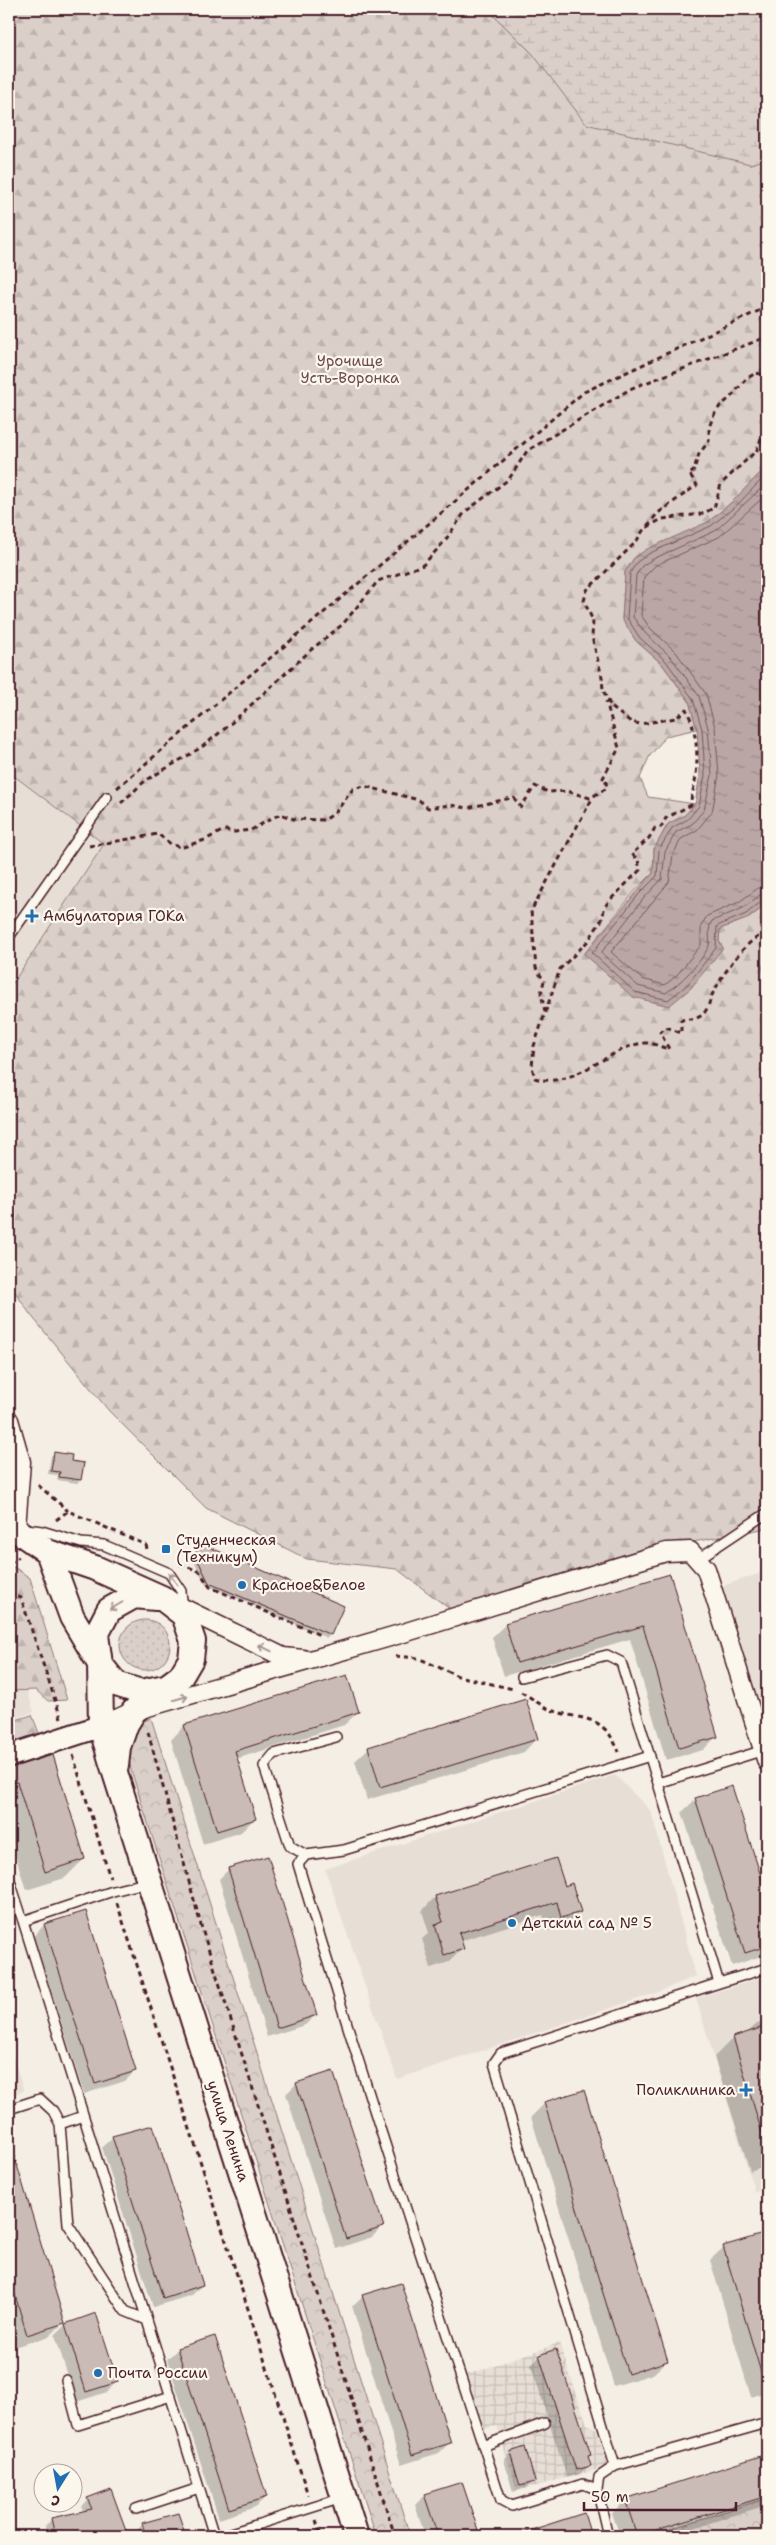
<svg xmlns="http://www.w3.org/2000/svg" width="776" height="2545" viewBox="0 0 776 2545" font-family="'Shantell Sans',sans-serif">
  <defs>
    <pattern id="industrial-grid" width="8" height="8" patternUnits="userSpaceOnUse" patternTransform="scale(1.25)"><rect width="8" height="8" fill="#e7dfd6"/><path d="M0 4h8M4 0v8" fill="none" stroke="#c8bfb8"/></pattern>
    <pattern id="grass-dots" width="8" height="8" patternUnits="userSpaceOnUse" patternTransform="scale(1.25)"><rect width="8" height="8" fill="#dbd0c9"/><path d="M2 2h.1M6 6h.1" fill="none" stroke="#bdb2ad" stroke-width="1.8" stroke-linecap="round"/></pattern>
    <pattern id="forest-firs" width="22" height="20" patternUnits="userSpaceOnUse" patternTransform="scale(1.25)"><rect width="22" height="20" fill="#dbd0c9"/><path d="M5 1l3.5 6h-7zM16 11l3.5 6h-7z" fill="#bdb2ad"/></pattern>
    <pattern id="wetland-marsh" width="20" height="14" patternUnits="userSpaceOnUse" patternTransform="scale(1.25)"><rect width="20" height="14" fill="#dbd0c9"/><path d="M1 5h8M5 5V1M11 12h8M15 12V8" fill="none" stroke="#bdb2ad"/></pattern>
    <pattern id="park-crowns" width="20" height="18" patternUnits="userSpaceOnUse" patternTransform="scale(1.25)"><rect width="20" height="18" fill="#dbd0c9"/><path d="M2 6a3 3 0 1 1 6 0M12 15a3 3 0 1 1 6 0" fill="none" stroke="#bdb2ad"/></pattern>
    <pattern id="water-ripples" width="26" height="14" patternUnits="userSpaceOnUse" patternTransform="scale(1.25)"><rect width="26" height="14" fill="#baa7a5"/><path d="M2 4q2-2 4 0t4 0M15 11q2-2 4 0t4 0" fill="none" stroke="#998787"/></pattern>
  </defs>
  <rect width="100%" height="100%" fill="#f4eee4"/>
  <filter id="ink" filterUnits="userSpaceOnUse"><feTurbulence type="fractalNoise" baseFrequency=".02" numOctaves="2"/><feDisplacementMap in="SourceGraphic" scale="10" xChannelSelector="R" yChannelSelector="G"/><feConvolveMatrix kernelMatrix="1 2 1 2 8 2 1 2 1" color-interpolation-filters="sRGB"/></filter>
  <g filter="url(#ink)">
    <path fill="#e7dfd6" d="M9,772L104,844L9,989Z
      M767,1571V1754L714,1589Z
      M9,1635L34,1712L9,1720Z
      M615,1775L651,1811L696,1976L656,1993L397,2079L325,1869Z
      M767,1976V2183L755,2193L696,1998Z
      M9,2045L24,2091L9,2096Z"/>
    <path fill="url(#industrial-grid)" d="M559,2343L587,2424L597,2429L607,2467L517,2491L497,2426L485,2429L466,2375Z"/>
    <path fill="url(#grass-dots)" stroke="#92787a" d="M120 1645a25 25 0 1 1 50 0a25 25 0 1 1-50 0Z"/>
    <path fill="url(#forest-firs)" stroke="#92787a" d="M9,9H487L532,53L750,164L767,159V466L733,501L708,522L634,558L625,572L622,619L636,641L662,664L689,701L697,729L666,736L649,757L640,778L648,797L695,804L685,815L668,824L654,849L653,873L635,891L584,954L707,966L723,948L719,941L720,929L749,918L767,904V1528L629,1554L451,1610L397,1569L307,1559L206,1508L109,1411L30,1314L9,1283V989L104,844L9,772Z
      M14,1567L30,1578L67,1700L48,1701L36,1690L9,1691V1570Z
      M32,1715L39,1733L9,1743V1722Z"/>
    <path fill="url(#wetland-marsh)" stroke="#92787a" d="M487,9H767V159L750,164L586,124L532,53Z"/>
    <path fill="url(#park-crowns)" stroke="#92787a" d="M151,1718L410,2536H376L131,1770L127,1748L138,1724Z
      M767,2498V2532L756,2536H648Z"/>
    <path fill="url(#water-ripples)" stroke="#8d7174" d="M767,466V904L749,918L720,929L719,941L723,948L691,988L669,1006L633,997L584,954L653,873L654,849L668,824L685,815L695,804L700,774L697,729L689,701L662,664L636,641L622,619L625,572L634,558L647,549L708,522L733,501Z"/>
    <path fill="#0003" d="M54,1453L70,1462L80,1480L77,1483L57,1480L58,1475L48,1474L51,1456Z
      M200,1544L342,1606L330,1635L327,1638L206,1585L192,1558Z
      M669,1576L717,1736L703,1750L666,1760L630,1639L504,1676L492,1637L506,1624Z
      M767,1599V1625L761,1605Z
      M347,1676L358,1712L344,1725L236,1759L254,1819L241,1832L203,1844L171,1740L184,1726Z
      M537,1738L524,1752L367,1800L355,1761L369,1748Z
      M52,1756L84,1859L65,1878L26,1890L9,1834V1770Z
      M731,1788L767,1900V1954L732,1966L682,1812L696,1799Z
      M229,1869L316,2015L305,2025L267,2037L219,1879Z
      M564,1887L580,1912L566,1925L548,1931L543,1915L460,1941L463,1948L449,1962L431,1968L422,1939L429,1933L422,1911L435,1897Z
      M85,1912L135,2071L125,2081L84,2094L34,1936L44,1925Z
      M767,2021V2165L750,2171L714,2057L733,2038L747,2033L757,2024Z
      M296,2084L382,2227L372,2237L336,2249L286,2094Z
      M545,2103L667,2361L653,2374L614,2386L531,2117Z
      M113,2137L202,2285L192,2295L153,2307L102,2147Z
      M9,2144L64,2322L50,2336L14,2347L9,2332Z
      M762,2236L767,2253V2392L751,2397L710,2260L724,2247Z
      M363,2296L449,2443L439,2453L401,2465L352,2306Z
      M96,2315L117,2381L107,2392L76,2402L55,2335L65,2325Z
      M178,2349L266,2497L255,2507L219,2519L167,2359Z
      M540,2356L589,2455L587,2457L589,2465L580,2474L567,2478L531,2365Z
      M511,2453L533,2481L526,2488L513,2492L504,2460Z
      M767,2455V2505L668,2536H620L612,2513L626,2500Z
      M462,2483L478,2536H425L415,2505L425,2495Z
      M88,2499L125,2530L119,2536H47L45,2526L52,2519L84,2512L81,2506Z
      M177,2515L185,2536H134L133,2534L143,2524Z
      M583,2515L590,2536H515Z"/>
    <g fill="none" stroke-linecap="round" stroke-linejoin="round">
      <path stroke="#77555c" stroke-width="1" d="M767,474L737,505L711,526L650,553L637,562L630,573L627,618L640,638L666,661L693,699L702,729L705,775L699,806L688,819L672,828L659,850L657,876L639,894L592,953L635,992L668,1000L687,985L716,948L717,926L746,914L762,901L767,900
        M767,483L715,531L653,559L642,566L636,575L633,617L645,633L671,657L699,696L708,728L712,775L704,810L692,824L676,832L665,852L662,879L644,898L601,953L638,986L666,993C681,982 699,965 708,948C712,941 706,930 712,921L743,908L760,895L767,894
        M767,494L719,537L656,565L644,577L641,615L650,628L676,652L706,694L715,727L719,775L712,812L697,830L681,839L673,855L669,882L611,952L642,979L665,985L677,975L701,945V926L707,916L739,902L758,888L767,886"/>
    </g>
    <path fill="#cabbb6" stroke="#4a1f2b" d="M54,1452L72,1455L71,1461L84,1463L81,1480L59,1477L60,1472L51,1471Z
      M200,1543L344,1606L331,1635L209,1583L195,1554Z
      M670,1574L718,1737L679,1748L643,1626L517,1663L505,1623Z
      M347,1675L359,1712L235,1751L256,1819L217,1831L184,1725Z
      M526,1699L538,1739L380,1787L368,1747Z
      M53,1755L85,1859L45,1872L17,1782L9,1784V1768Z
      M732,1786L767,1895V1946L745,1953L695,1798Z
      M268,1856L317,2015L277,2028L228,1868Z
      M556,1858L565,1886L572,1883L581,1912L561,1918L557,1902L459,1933L464,1949L444,1955L435,1925L443,1922L435,1896Z
      M86,1911L136,2071L95,2084L44,1924Z
      M767,2026V2136H763L733,2037Z
      M333,2071L384,2227L346,2239L296,2083Z
      M584,2090L668,2361L628,2374L544,2102Z
      M153,2125L203,2285L163,2298L112,2136Z
      M13,2152L65,2323L27,2335L9,2275V2153Z
      M763,2234L767,2249V2379H763L723,2246Z
      M401,2283L451,2443L412,2455L362,2295Z
      M96,2313L118,2382L86,2392L65,2324Z
      M215,2336L267,2497L229,2509L177,2348Z
      M556,2349L591,2455L588,2456L591,2466L576,2470L539,2355Z
      M525,2447L535,2482L520,2486L510,2452Z
      M767,2454V2496L637,2536L625,2499Z
      M462,2482L480,2536H438L424,2494Z
      M111,2489L126,2530L110,2536H55L51,2518L92,2509L87,2498Z
      M178,2513L186,2536H146L142,2523Z
      M584,2513L591,2536H523L522,2533Z"/>
    <g fill="none" stroke-linecap="round" stroke-linejoin="round">
      <g stroke="#4a1f2b" stroke-width="12">
        <path id="service" d="M9,937L107,797
          M26,1529L42,1531L81,1543L104,1545L169,1573L181,1591L183,1610
          M698,1559L767,1513
          M522,1677L607,1655L621,1662L719,1983L767,1968
          M336,1737L274,1754L264,1766L290,1846L306,1855L344,1850L650,1756
          M658,1783L764,1750
          M306,1855L298,1864C362,2078 432,2289 501,2500L512,2506L583,2484L597,2489
          M9,1878L23,1921L113,1891L149,1882
          M23,1921L214,2536
          M9,2109L40,2099L53,2111L60,2124
          M83,2116L60,2124L68,2224L125,2311L147,2320
          M66,2380L78,2425L171,2396
          M483,2446L545,2423
          M615,2466L494,2063L501,2053L719,1983
          M136,2509L199,2488
          M221,2536L342,2498
          M608,2536L597,2489L599,2477L615,2466L767,2423"/>
      </g>
      <g stroke="#4a1f2b" stroke-width="21">
        <path id="minor" d="M9,1420L21,1462L16,1528
          M177,1605L283,1657L303,1659
          M101,1726L134,1711L400,1634L666,1552L690,1551L706,1569L767,1762"/>
      </g>
      <g stroke="#4a1f2b" stroke-width="25">
        <path id="tertiary" d="M9,1756L101,1726"/>
      </g>
      <g stroke="#4a1f2b" stroke-width="28">
        <path id="secondary" d="M9,1525L48,1552L95,1568L162,1598L184,1615L193,1641L191,1659L181,1676L134,1711L126,1724L118,1747L116,1766
          M48,1552L72,1617L100,1664L101,1726L111,1760L356,2536
          M156,1598L134,1596L109,1610L96,1635L100,1664L116,1684L141,1692L165,1687"/>
      </g>
      <path stroke="#4a1f2b" stroke-width="3" stroke-dasharray="5 4" stroke-linecap="butt" d="M767,421L757,450L721,484L714,508L701,514L662,519L644,529L636,542L587,590L584,601L593,621L592,637L602,677L603,690L611,707L631,722L640,724L676,718L686,709C697,729 699,759 695,782C693,794 691,793 691,805L666,818L661,827L655,828L649,838L632,854L638,860L640,870L609,901L604,908L603,918L588,941L560,969L534,1046L532,1067L535,1078C572,1091 611,1046 644,1043C653,1042 662,1048 669,1049L660,1032L666,1027L681,1033V1020C689,1018 696,1021 703,1014C708,1010 710,999 713,993C726,970 743,942 767,932
        M647,526L658,513L697,485L689,473L693,472L699,454L709,441V427L714,415L720,406L730,398L746,379L756,373L767,375
        M117,788L584,392L767,307
        M121,803L145,781L202,747L228,726L312,649L343,624L378,581L423,565L444,542L465,512L509,479L527,451L632,388L767,337
        M89,846L158,834L172,845L183,847L205,840L224,830L235,832L251,830L280,814L294,819L324,820L334,814L353,789L364,786L419,800L428,808L451,805L467,808L511,798H514L521,807L535,786L548,792L567,791L590,798L607,788L606,782L602,780L619,748L606,701
        M545,1012L541,993L544,981L536,968L531,911L593,797
        M38,1485L68,1511
        M56,1520L68,1511L146,1545L147,1549
        M9,1563L19,1557
        M180,1564L199,1571L210,1587L322,1636
        M9,1593L21,1598L61,1718
        M395,1656L418,1658L458,1676L513,1689
        M521,1692C531,1697 541,1706 551,1710C585,1722 602,1712 619,1752
        M148,1732L202,1929L395,2536
        M73,1755L110,1878
        M117,1903L308,2495
        M316,2520L321,2536"/>
      <use href="#service" stroke="#fbf7ec" stroke-width="9"/>
      <use href="#minor" stroke="#fbf7ec" stroke-width="18"/>
      <use href="#tertiary" stroke="#fbf7ec" stroke-width="21"/>
      <use href="#secondary" stroke="#fbf7ec" stroke-width="24"/>
    </g>
    <defs><path id="oneway-shaft" d="M-6 0H5M1.5-3L5.5 0L1.5 3" fill="none" stroke-width="1.6" stroke-linecap="round" stroke-linejoin="round" transform="scale(1.25)"/></defs>
    <g stroke="#ab9695">
      <use href="#oneway-shaft" transform="translate(173 1579) rotate(-127)"/>
      <use href="#oneway-shaft" transform="translate(116 1606) rotate(150)"/>
      <use href="#oneway-shaft" transform="translate(265 1648) rotate(-154)"/>
      <use href="#oneway-shaft" transform="translate(181 1698) rotate(-16)"/>
    </g>
  </g>
  <g fill="#1f6fb2" stroke="#fbf7ec" stroke-width="2">
    <path d="M29.5 908.5h5v5h5v5h-5v5h-5v-5h-5v-5h5z"/>
    <rect x="161" y="1544" width="10" height="10" rx="2.5"/>
    <circle cx="242" cy="1585" r="5"/>
    <circle cx="512" cy="1923" r="5"/>
    <path d="M743.5 2082.5h5v5h5v5h-5v5h-5v-5h-5v-5h5z"/>
    <circle cx="98" cy="2373" r="5"/>
  </g>
  <g text-anchor="middle" stroke-width="4.5" stroke-linejoin="round" paint-order="stroke">
    <g font-size="15" fill="#6e4b52" stroke="#fbf7ec">
      <text x="350" y="366">Урочище<tspan x="350" dy="17">Усть-Воронка</tspan></text>
    </g>
    <g font-size="15" fill="#4a1f2b" stroke="#fbf7ec" text-anchor="start">
      <text x="43" y="921">Амбулатория ГОКа</text>
      <text x="176" y="1545">Студенческая<tspan x="176" dy="17">(Техникум)</tspan></text>
      <text x="252" y="1590">Красное&amp;Белое</text>
      <text x="522" y="1928">Детский сад № 5</text>
      <text x="735" y="2095" text-anchor="end">Поликлиника</text>
      <text x="108" y="2378">Почта России</text>
    </g>
    <g font-size="15" fill="#4a1f2b" stroke="#fbf7ec">
      <text transform="translate(228 2131) rotate(72)" y="5">улица Ленина</text>
    </g>
  </g>
  <rect width="776" height="2545" fill="none" stroke="#fbf7ec" stroke-width="30"/>
  <rect x="15" y="15" width="746" height="2515" fill="none" stroke="#4a1f2b" stroke-width="2" filter="url(#ink)"/>
  <g transform="translate(58 2488) rotate(191)"><circle r="24" fill="#fbf7ec" stroke="#b4a19f"/>
  <path d="M0-4L9 19L0 12L-9 19Z" fill="#1f6fb2"/>
  <text y="-8" font-size="14" font-weight="bold" text-anchor="middle" fill="#4a1f2b">С</text>
  </g>
  <path d="M584 2502v8h152v-8" fill="none" stroke="#4a1f2b" stroke-width="2.5"/>
  <text x="591" y="2502" font-size="15" fill="#4a1f2b" stroke="#fbf7ec" stroke-width="4" paint-order="stroke">50 m</text>
</svg>
